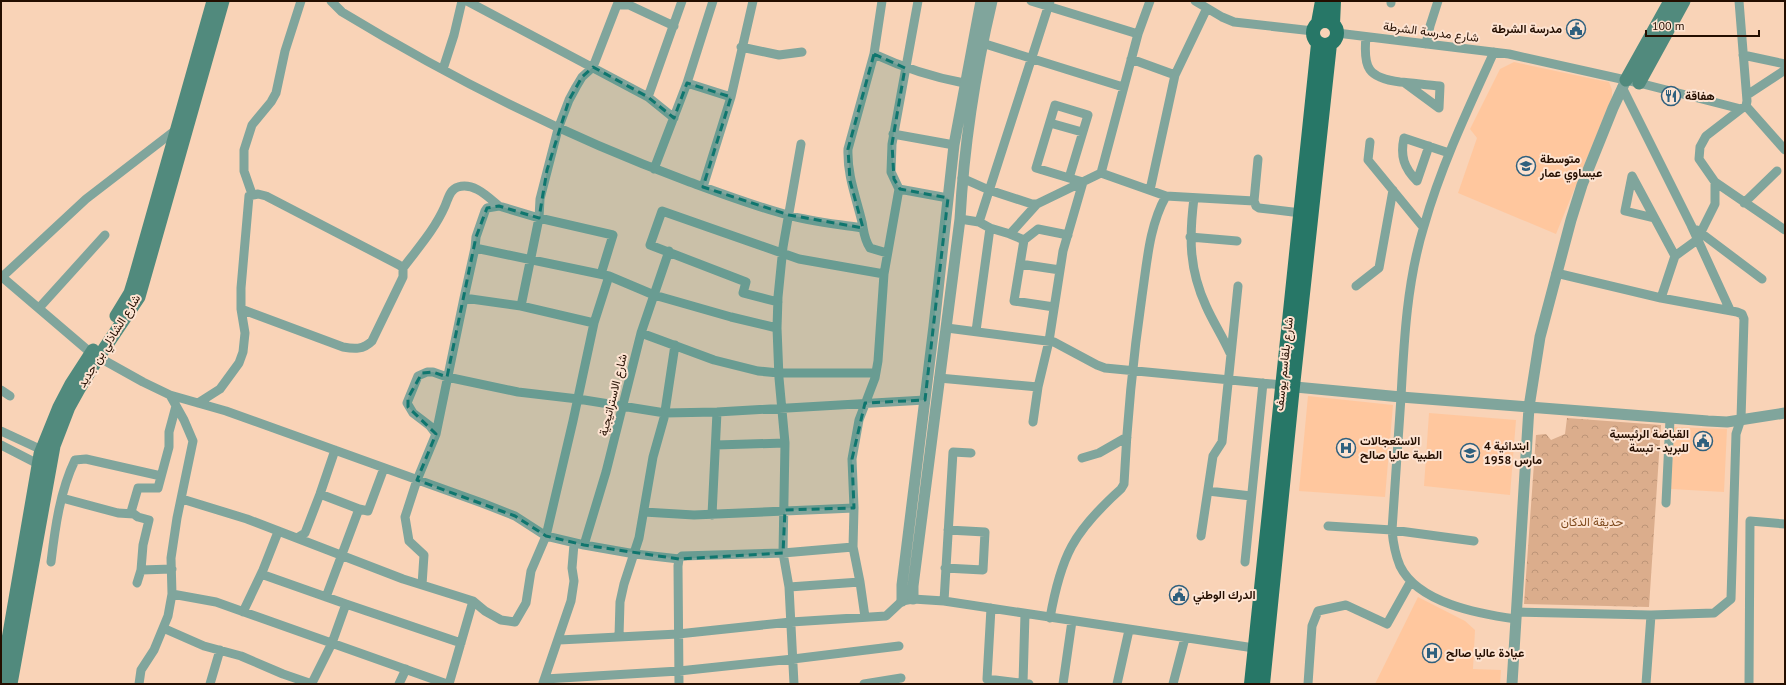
<svg xmlns="http://www.w3.org/2000/svg" width="1786" height="685" viewBox="0 0 1786 685" font-family="'PT Sans',Vazirmatn,sans-serif">
  <defs>
    <pattern id="park-crowns" width="20" height="18" patternUnits="userSpaceOnUse"><rect width="20" height="18" fill="#dbad8c"/><path d="M2 6a3 3 0 1 1 6 0M12 15a3 3 0 1 1 6 0" fill="none" stroke="#bc9477"/></pattern>
  </defs>
  <rect width="100%" height="100%" fill="#f9d3b7"/>
  <path fill="#ffc79e" d="M1514,62L1603,81L1609,82L1612,90V97L1556,234L1458,193L1477,138L1470,129L1500,69Z
    M1308,396L1393,405L1385,497L1299,491Z
    M1429,413L1516,420L1510,495L1424,486Z
    M1674,427L1727,429L1724,492L1671,489Z
    M1418,597L1465,621L1475,630L1473,669L1501,670L1500,684H1375Z"/>
  <path fill="url(#park-crowns)" d="M1567,418L1661,425L1649,607L1524,604L1536,435L1546,434L1551,440L1565,434Z"/>
  <g fill="none" stroke-linecap="round" stroke-linejoin="round">
    <path stroke="#80a59c" stroke-width="9" d="M331,1L342,12C451,78 567,137 687,181C720,193 754,206 788,215C812,222 838,224 862,228
      M467,1L648,97L682,1
      M1031,1L1138,34
      M1195,1L1222,17L1234,22L1313,31
      M1391,3V1
      M1337,33L1509,54L1639,83L1741,109L1746,106L1747,101L1739,1
      M1366,37C1363,68 1368,78 1400,82C1413,83 1427,85 1440,86L1439,108L1405,83
      M982,43L1123,87
      M1426,44L1430,26L1438,1
      M741,47L779,55L802,52
      M1494,52C1468,109 1441,166 1424,226C1407,281 1404,340 1401,397C1398,441 1395,486 1392,530C1393,542 1395,554 1400,566C1418,603 1479,614 1516,619
      M874,54L882,1
      M1743,55L1785,64
      M1131,59L1175,75
      M443,69L454,35L462,1
      M687,83L731,97
      M1622,87L1691,225L1730,310
      M1747,95L1785,70
      M648,97L674,118
      M1055,105L1088,115L1069,178L1036,168Z
      M1746,106L1785,150
      M1741,109L1706,136L1700,147L1699,159L1715,182L1785,230
      M1050,123L1082,132
      M893,134L954,145
      M1370,142L1368,160L1423,227
      M1429,146L1417,181C1404,168 1400,156 1404,138L1449,153
      M1258,159L1254,201L1256,206L1259,208L1301,213
      M654,169L687,83L713,1
      M1101,173L1138,34L1150,1
      M962,178L989,190L1032,204H1037L1101,173L1166,196L1254,201
      M703,187L731,97L753,1
      M899,189L948,198
      M1150,190L1175,75L1207,8
      M252,194L244,171V150L252,125L271,102L276,93L285,51L301,1
      M1194,198C1189,238 1189,269 1206,306C1213,322 1223,337 1230,353
      M1744,203L1777,171
      M1654,218L1625,211L1632,176L1675,256
      M960,219L979,222L990,228L1010,234L1037,204
      M979,222L1050,1
      M1697,230L1762,279
      M1010,234L1024,240L1014,301L1054,307
      M1190,237L1237,241
      M1024,240L1038,229L1068,235
      M887,253L870,248C864,239 864,232 862,222C856,197 847,175 848,149L874,54C904,68 932,77 964,83
      M1020,264L1060,270
      M403,268C418,248 435,229 445,206C448,199 450,189 458,187C474,182 488,197 499,206
      M601,274L613,235L539,218L499,206L487,208L485,211L476,237L475,248L609,276L654,295L731,317L777,328
      M2,277L91,353L143,382L170,395L226,411L482,503L515,516L546,536L584,545L635,554L679,559
      M1,278L86,199L177,129
      M1356,286L1379,268L1393,190
      M464,298L475,248
      M1661,298L1675,256L1697,240L1715,204V182
      M778,302L743,293L746,282L650,245L662,211L799,259L884,274
      M521,306L594,323
      M39,308L105,235
      M947,328L1054,342L1097,365L1105,368L1282,385
      M976,331L990,228
      M641,333L714,360L758,371L779,373H875
      M939,378L1038,387
      M1,390L10,396
      M198,403L220,389L239,363L243,352L245,333L241,309V288L249,196L258,194L266,196L399,265L403,268V277L372,341C363,350 354,349 343,347L241,309
      M1033,422L1038,387L1049,341L1063,251L1083,182L1069,178
      M1,431L42,450L44,454
      M436,434L430,426L413,413L407,403L418,376L427,372H433L447,377L518,392L578,399L665,413L717,412L925,400
      M1,445L38,464H43
      M716,445L785,443
      M1082,458L1099,453L1127,437
      M1208,491L1251,496
      M320,494L359,509L326,597
      M62,498L118,513L134,514
      M182,499L247,519L403,579L473,601L485,611L501,620L515,622L526,603L531,571L546,536L573,421L594,323L609,276
      M1666,503L1670,419
      M359,509L368,511L384,468
      M644,512L694,515L854,508
      M712,515L717,412
      M1328,526L1392,530L1474,541
      M1201,536L1213,456L1222,442L1238,286
      M297,538L305,533L320,494L335,450
      M584,545L606,472L641,333L669,251
      M51,562C55,528 60,491 75,460L86,459L161,476
      M1245,562L1263,383
      M945,568L983,570L985,532L948,530
      M141,570L172,569
      M261,574L346,604
      M137,583L141,570L143,545L149,520L138,517L131,512L138,488H158L169,447V432L176,406
      M422,585L424,555L409,541L405,517L417,480L436,434L464,298L521,306L539,218L540,199L558,129L569,100L576,87L582,77L593,67L617,5H629L674,26
      M789,587L860,582
      M172,594L216,602L447,684
      M944,601L953,452L971,453
      M991,608L987,679L1029,684
      M243,612L263,570L278,532
      M1516,612L1651,615L1714,613L1731,599L1736,434L1741,419L1744,319L1742,314L1737,312L1661,298L1556,273
      M865,617L860,582L853,547L854,508L852,459L859,420L875,378L878,361L884,274L899,189L891,172L892,144L918,1
      M1050,618C1061,556 1073,532 1121,489L1124,484C1127,421 1133,358 1142,296C1147,263 1149,226 1166,196
      M163,628L204,646L241,656L283,674L312,684
      M619,636L620,602L624,584L639,538L653,457L664,418L675,345
      M559,640L678,634L791,622L886,616L902,601L913,599L944,601L1254,648
      M545,679L679,671L793,659L899,646
      M312,683L332,643L346,604L461,643
      M543,683L571,601L574,581L572,568L574,544
      M1023,683L1025,614
      M139,684L141,670L154,650L168,616L172,594L171,558L177,518L193,441L184,420L170,395
      M210,684L220,650
      M399,684L406,669
      M449,684L473,601
      M679,684L678,566L679,559L682,556L783,553L853,547
      M794,684L789,587L783,553L785,443L779,378L777,328L778,297L783,247L801,144
      M864,684L901,678
      M1063,684L1072,621
      M1117,684L1129,630
      M1173,684L1185,638
      M1308,684L1312,626L1318,611L1346,605L1387,624L1411,581
      M1646,684L1651,615
      M1749,684L1750,521L1785,524"/>
    <path stroke="#80a59c" stroke-width="11" d="M1285,386L1401,397L1708,421L1727,422L1785,413
      M913,599V586L960,219C964,145 975,73 992,1
      M902,601V585L934,326L954,145L981,1
      M1512,684L1529,407L1540,337L1571,220L1582,185L1613,108L1626,80"/>
    <path stroke="#518a7d" stroke-width="13" d="M1626,80L1670,1
      M1639,83L1684,1
      M116,316L130,293L134,280L213,1
      M1,680L40,454L59,407L71,384L93,350
      M11,684L54,446L69,407L79,389L98,358L139,297L223,1"/>
    <path stroke="#277767" stroke-width="14" d="M1313 33a12 12 0 1 1 24 0a12 12 0 1 1-24 0Z
      M1318,23L1322,1
      M1333,24L1334,1
      M1251,684L1318,44
      M1263,684L1293,386L1330,44"/>
  </g>
  <path fill="#0f766e" fill-opacity="0.2" stroke="#0f766e" stroke-width="3" stroke-dasharray="8 5" stroke-linejoin="round" d="M874,54L905,68L892,144L894,179L900,189L948,198L925,400L865,403L852,459L854,508L785,510L783,553L679,559L584,545L546,536L515,516L417,480L436,434L408,407V398L422,373L433,372L447,377L476,237L487,208L499,206L539,218L547,170L569,100L582,77L593,67L648,97L674,118L687,83L731,97L703,187L789,215L863,228L850,181L848,149Z"/>
  <defs>
    <g id="civic-ring" transform="scale(1)"><circle r="9.5" fill="#fde3d1" stroke="#2f607e" stroke-width="1.5"/><path d="M-.6-6.5H3V-4.5H.6V-3L4-1V1h2V6H-6V1h2V-1L-.6-3ZM-1.2 2.5V6h2.4V2.5Z" fill="#2f607e"/></g>
    <g id="restaurant-ring" transform="scale(1)"><circle r="9.5" fill="#fde3d1" stroke="#2f607e" stroke-width="1.5"/><path d="M-5-6h1v4h1v-4h1v4h1v-4h1v5L-1.5 .5V6h-2V.5L-5-1ZM5-6V6H3V1.5H1.5Q1.5-4 5-6Z" fill="#2f607e"/></g>
    <g id="school-ring" transform="scale(1)"><circle r="9.5" fill="#fde3d1" stroke="#2f607e" stroke-width="1.5"/><path d="M0-5L7-2L0 1L-7-2ZM-4 1L0 2.5L4 1V4Q0 6-4 4Z" fill="#2f607e"/></g>
    <g id="hospital-ring" transform="scale(1)"><circle r="9.5" fill="#fde3d1" stroke="#2f607e" stroke-width="1.5"/><path d="M-5-5h3v3.5h4V-5h3V5h-3V1.5h-4V5h-3Z" fill="#2f607e"/></g>
  </defs>
  <g fill-rule="evenodd">
    <use href="#civic-ring" x="1576" y="29"/>
    <use href="#restaurant-ring" x="1671" y="96"/>
    <use href="#school-ring" x="1526" y="166"/>
    <use href="#civic-ring" x="1703" y="441"/>
    <use href="#hospital-ring" x="1346" y="448"/>
    <use href="#school-ring" x="1470" y="453"/>
    <use href="#civic-ring" x="1179" y="595"/>
    <use href="#hospital-ring" x="1432" y="653"/>
  </g>
  <g text-anchor="middle" stroke-width="4" stroke-linejoin="round" paint-order="stroke">
    <g font-size="12" font-weight="bold" fill="#240e00" stroke="#fde3d1" text-anchor="start">
      <text x="1562" y="33" text-anchor="end">مدرسة الشرطة</text>
      <text x="1685" y="100">هفاقة</text>
      <text x="1540" y="163">متوسطة<tspan x="1540" dy="14">عيساوي عمار</tspan></text>
      <text x="1689" y="438" text-anchor="end">القباضة الرئيسية<tspan x="1689" dy="14">للبريد - تبسة</tspan></text>
      <text x="1360" y="445">الاستعجالات<tspan x="1360" dy="14">الطبية عاليا صالح</tspan></text>
      <text x="1484" y="450">ابتدائية 4<tspan x="1484" dy="14">مارس 1958</tspan></text>
      <text x="1193" y="599">الدرك الوطني</text>
      <text x="1446" y="657">عيادة عاليا صالح</text>
    </g>
    <g font-size="12" fill="#240e00" stroke="#fde3d1">
      <text transform="translate(1431 32) rotate(7)" y="4">شارع مدرسة الشرطة</text>
      <text transform="translate(109 341) rotate(-58)" y="4">شارع الشاذلي بن جديد</text>
      <text transform="translate(1284 364) rotate(-84)" y="4">شارع بلقاسم يوسف</text>
      <text transform="translate(613 395) rotate(-76)" y="4">شارع الاستراتيجية</text>
    </g>
    <g font-size="12" fill="#7e491c" stroke="#fde3d1">
      <text x="1592" y="526">حديقة الدكان</text>
    </g>
  </g>
  <rect width="1786" height="685" fill="none" stroke="#240e00" stroke-width="4"/>
  <path d="M1646 30v6h113v-6" fill="none" stroke="#240e00" stroke-width="2"/>
  <text x="1652" y="30" font-size="12" fill="#240e00" stroke="#fde3d1" stroke-width="3" paint-order="stroke">100 m</text>
</svg>
